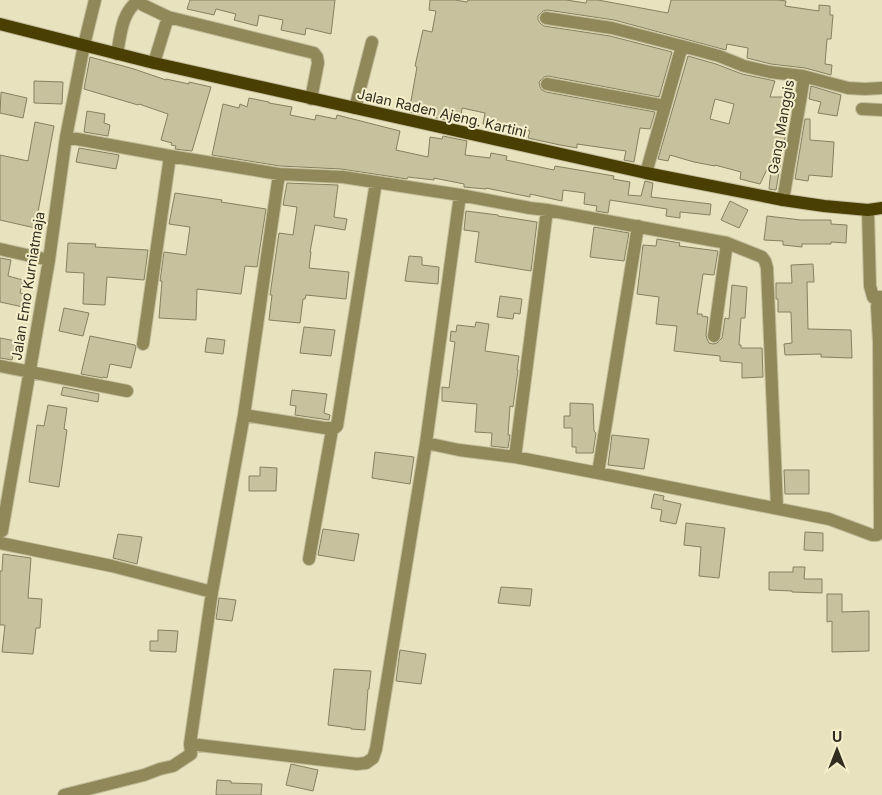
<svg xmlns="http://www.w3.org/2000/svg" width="882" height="795" viewBox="0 0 882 795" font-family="Inter,sans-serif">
  <rect width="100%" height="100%" fill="#e9e2be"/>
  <path fill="#c8c19e" stroke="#878060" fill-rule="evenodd" d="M190,0H335L331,34L306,28L305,35L281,30L283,20L259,15L257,26L234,20L236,14L216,9L214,15L187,9Z
    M430,0H455L467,2L468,0H566L586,3L587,0H598L668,13L671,0H778L786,1L785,6L819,11V5L830,6V15H833L831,39H827L825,64L832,65L831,75L805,68L771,64L747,58L748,48L727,44L726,50L614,20L547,10L543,11L538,16V20L541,24L544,26L610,36L672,52L659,97L548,76L544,77L539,82L540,87L542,90L546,92L655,112L650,129L640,128L634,162L624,160L626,151L577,144V148L560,145L528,138L530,131L495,124L494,127L483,124L485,113L462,108L460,123L409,112L417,67L415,66L423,30L432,32L436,11L429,10Z
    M688,56L716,64L742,74L775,81L770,97H792L776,190L769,189L772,159L760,184L740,179L741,172L715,165V166L694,162L670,155L668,161L658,159ZM715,99L734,104L729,124L710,119Z
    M90,57L134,69L166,80V79L189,84V82L211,87L192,151L175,149L176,146L171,145L172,143L161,140L168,114L139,104L138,105L84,89Z
    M34,81L63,82L62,104L34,103Z
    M811,86L841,95L837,116L818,113L821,102L809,99Z
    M1,92L27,98L23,118L0,113Z
    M249,98L269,102V103L292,107L290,115L315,120L316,115L336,119L337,115L400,131L396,150L428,157L430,137L442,139L443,136L467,141L465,155L490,158L491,153L507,156L506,160L554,170L555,166L614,176L613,179L630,182L628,195L641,196L645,181L653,183L651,197L711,204L710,215L680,212V218L666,216L667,209L610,200L608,213L596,211L597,206L584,204L585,193L563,190L562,201L530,194V197L486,188V189L464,187V184L434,178V180L408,177L407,179L341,169L280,166L212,155L223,104L239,108L240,104L247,107Z
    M87,111L105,114L104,123L110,125L108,136L84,132Z
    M805,119H810V140L834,142L832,177L809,175L808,181L795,179Z
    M35,122L54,126L35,228L0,220V155L28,161Z
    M79,148L119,155L116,169L76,162Z
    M287,183L338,185L334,217L347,219L345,230L315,225L310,252H311L309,268L349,272L346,299L306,295L305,299H303L300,323L269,320L272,295H270L279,233L293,235L297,207L283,205Z
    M175,193L222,200L221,202L266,209L257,267L245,266L241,294L197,289L196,320L159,318L162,281H160L164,252L186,255L190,227L169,224Z
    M730,201L748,210L739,228L721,220Z
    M466,211L498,215V216L537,222L531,271L475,262L479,232L464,230Z
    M767,216L801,220H831V224L847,225L846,243L831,242V244H802V247L783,245V241L764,240Z
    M594,227L629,233L624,261L590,257Z
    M657,239L680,243L679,246L718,251L714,275L703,274L697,314H702V316L708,317L706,335L707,339L709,343L713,344L717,343L722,338L725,318L729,319L732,285L747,287L745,318H741L739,345H741V348H762L763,377L742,378V363L720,361V356L674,351L677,326L656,324L659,297L637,294L643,245L656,246Z
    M68,243L96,244L95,247L148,250L144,280L107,277L105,305L83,304L84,273L66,272Z
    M409,256L422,257V265L439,267L438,284L405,281Z
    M0,258L11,260L8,276L23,280L20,293L25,294L23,307L0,302Z
    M813,264L814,282H807L808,329L851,330L852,358L821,357V354L785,355L784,344L792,343L791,312H778V299H776V283H792L791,265Z
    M500,296L522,299L520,314L514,313L513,319L497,317Z
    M64,308L89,313L83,336L59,331Z
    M476,322L489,324L485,351L519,356L517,370H518L513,407L510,406L508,435H510L508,448L491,446L492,433L475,432L477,404L442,401V387L449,388L455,342L450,341L451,331L456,332L457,325L475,327Z
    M304,327L335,330L331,356L300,353Z
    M90,336L135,345L136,347L131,368L110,364L107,378L103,377V378L81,374Z
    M0,338L16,341L12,360L0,358Z
    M207,338L225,340L223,354L205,352Z
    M63,387L99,394L98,402L61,395Z
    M292,390L327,394L324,413L330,415L329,420L295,415L296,406L290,405Z
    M570,403L593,404L594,431L596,433L593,453H576V447H572V428H564V416H570Z
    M48,405L67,408L64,429L67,430L59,487L29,482L37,425L44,426Z
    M612,435L649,439L644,469L608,465Z
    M375,452L414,457L410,484L372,478Z
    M260,467L277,468L276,491H249V476H260Z
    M784,470H809V494H785Z
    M654,494L664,496L663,500L681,504L676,524L660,521L662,510L651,508Z
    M686,523L725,528L719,578L699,576L701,547L684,545Z
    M323,529L359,534L354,561L318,555Z
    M805,532L823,533V551L804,550Z
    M118,534L142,537L137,564L113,558Z
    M3,554L31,558L28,598L42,599L40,628H36L33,654L2,652L5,625H0V571H2Z
    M793,567H805L804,579H822V593L792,592V591L769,590V572H793Z
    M501,587L532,589L530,606L498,603Z
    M827,594H842V612L869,611V651L832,652V621L827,622Z
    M219,598L236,600L232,621L216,619Z
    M158,630L178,631L176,652L150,651V641H158Z
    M400,650L426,654L421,684L396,681Z
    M334,669L371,671L369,689H368L365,730L351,729V728L328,725Z
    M291,764L318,770L313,791L286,785Z
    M217,780L231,781V783L262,784L261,795H216Z"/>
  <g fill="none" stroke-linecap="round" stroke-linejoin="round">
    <g stroke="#c4be9f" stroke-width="14">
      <path id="minor" d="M139,0L143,5L168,17L314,53L317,57L318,63L311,99
        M546,18L612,28L697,50L719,56L744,66L770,72L803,76
        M117,54C121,34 121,13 139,0
        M154,63L168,17
        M547,84L665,106
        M355,108L372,42
        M862,109L882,110
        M66,137L170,156L279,174L343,177L460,195L530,208L547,210L727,243L762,257L765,261L767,268L777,508
        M646,173L682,46
        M783,200L803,84V76L848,88L865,89L882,88
        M868,210L870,286L873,297H882
        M0,249L49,260
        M714,336L727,243
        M143,344L170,156
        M0,366L127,391
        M244,415L325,428H333L332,430L337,426L376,182
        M426,443L459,450L515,457L598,473L638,226
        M515,457L547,210
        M598,473L829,519L872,535H877L879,533L880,528L879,342L877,307L878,301L873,297
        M0,530L2,531L49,260L66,137L84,45L95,0
        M0,543L112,566L212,592
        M309,559L332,430
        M190,744L357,764L366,763L373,758L376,749L426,443L460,195
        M64,795L144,775L160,769L173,766L191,754L190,744L212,592L244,415L279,174"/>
    </g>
    <g stroke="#c4be9f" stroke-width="14">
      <path id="major" d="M0,24L154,63L646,173L783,200L824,206L868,210L882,208"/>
    </g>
    <use href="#minor" stroke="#918859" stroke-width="12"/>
    <use href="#major" stroke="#4a3f02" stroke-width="12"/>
  </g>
  <g text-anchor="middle" stroke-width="4" stroke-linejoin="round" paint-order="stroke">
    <g font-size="14" fill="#312e21" stroke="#f6efcb">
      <text transform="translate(442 113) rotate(13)" y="5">Jalan Raden Ajeng. Kartini</text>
      <text transform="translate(781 127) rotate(-80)" y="5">Gang Manggis</text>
      <text transform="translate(28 286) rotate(-81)" y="5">Jalan Emo Kurniatmaja</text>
    </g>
  </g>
  <g transform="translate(837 750)" stroke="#f6efcb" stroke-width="4" paint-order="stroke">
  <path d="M0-4L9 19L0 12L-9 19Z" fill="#312e21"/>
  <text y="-8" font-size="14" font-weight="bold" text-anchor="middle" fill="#312e21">U</text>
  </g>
</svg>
